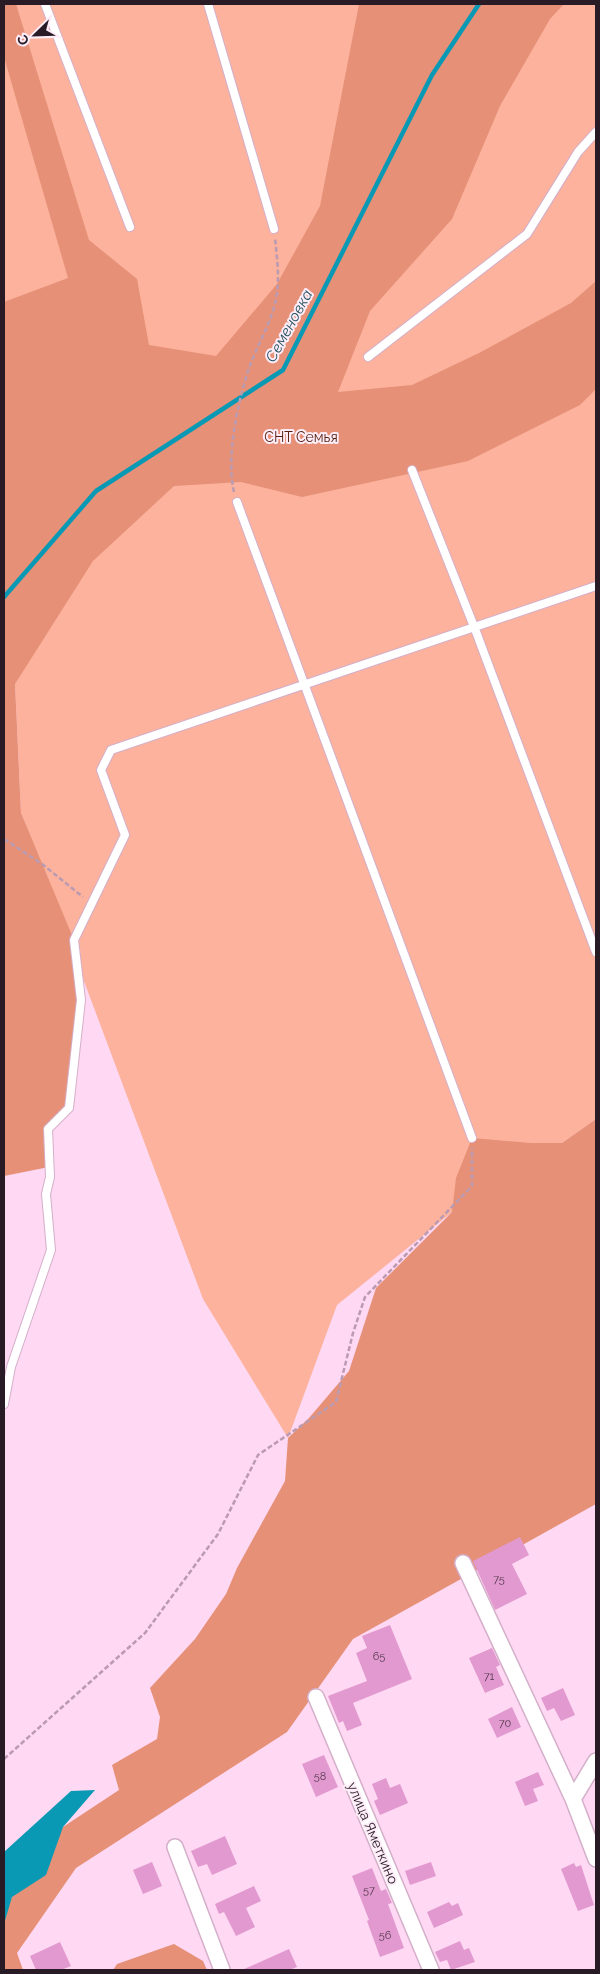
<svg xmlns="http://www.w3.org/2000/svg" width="600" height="1974" viewBox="0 0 600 1974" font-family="Raleway,sans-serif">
  <rect width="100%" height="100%" fill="#ffd8f3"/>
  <path fill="#fcb29c" d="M4,4H596V1119L562,1143H531L452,1212L337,1305L288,1438L203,1299L21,813L15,684L4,590Z"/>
  <path fill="#e69077" d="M4,4H16L89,240L137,279L149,345L216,356L277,284L320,206L359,4H564L550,19L500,106L452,219L370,311L338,392L412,385L479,353L571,303L596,281V389L580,405L468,461L302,497L241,482L174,486L93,561L15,684L21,813L74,940L81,1000L69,1108L48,1129L49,1167L4,1176V302L68,278L4,57Z
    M596,1119V1504L353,1639L287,1732L76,1868L17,1953L23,1970H4V1918L12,1897L63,1827L119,1790L112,1765L157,1739L160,1717L150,1688L195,1639L226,1594L237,1568L285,1481L288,1438L309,1418L349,1371L376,1288L452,1212L456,1178L472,1138L531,1143H562Z
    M174,1944L203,1961L207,1970H113L117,1964Z"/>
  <path fill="#0a99b5" d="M95,1790L63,1827L46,1875L12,1897L4,1924V1852L71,1791Z"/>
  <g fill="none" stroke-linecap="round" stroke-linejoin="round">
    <path stroke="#0a99b5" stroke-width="4.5" d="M4,597L96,491L283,370L432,75L479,4"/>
  </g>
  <path fill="#e299cf" d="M520,1537L529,1555L512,1564L527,1594L495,1610L473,1561Z
    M390,1625L412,1679L353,1703L362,1725L347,1731L343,1721L339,1723L328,1696L367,1681L356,1653L367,1648L362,1636Z
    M492,1648L500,1665L496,1667L504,1685L485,1693L469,1658Z
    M563,1688L575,1715L561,1721L554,1708L547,1711L541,1698Z
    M512,1707L521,1727L497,1738L488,1719Z
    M324,1755L338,1787L316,1797L302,1764Z
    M538,1772L544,1785L533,1789L538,1801L525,1806L515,1782Z
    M386,1778L390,1788L400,1784L408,1803L380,1815L374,1801L378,1799L372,1784Z
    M225,1836L237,1864L212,1875L207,1864L198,1867L191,1851Z
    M152,1862L162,1886L143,1894L133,1870Z
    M431,1862L436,1876L410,1885L405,1871Z
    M574,1863L576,1867L581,1865L594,1905L578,1911L561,1869Z
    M372,1868L381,1891L386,1889L392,1903L388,1904L404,1948L380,1957L367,1921L369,1920L352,1876Z
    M254,1886L261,1901L246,1908L255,1927L236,1936L224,1912L219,1914L215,1904Z
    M449,1902L452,1906L458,1903L463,1915L434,1928L427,1912Z
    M460,1941L464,1950L469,1948L475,1962L451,1970L447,1960L440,1962L435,1952Z
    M60,1942L71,1966L61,1970H36L30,1956Z
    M289,1949L297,1967L289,1970H242Z"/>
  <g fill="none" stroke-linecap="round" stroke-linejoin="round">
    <g stroke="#d4afc9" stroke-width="10">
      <path id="lane" d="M45,4L130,227
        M208,4L274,229
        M368,357L527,234L578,152L596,132
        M412,470L475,629L596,952
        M237,502L472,1138
        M4,1404L11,1367L51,1250L46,1194L50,1177L48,1129L69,1108L81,1000L74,940L125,835L101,770L111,750L596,586"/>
    </g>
    <g stroke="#d4afc9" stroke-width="18">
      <path id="street" d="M463,1563L573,1799
        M316,1697L431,1970
        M596,1761L573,1799L596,1859
        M175,1847L222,1970"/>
    </g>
    <path stroke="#ba9bb1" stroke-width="2.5" stroke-dasharray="5 2.5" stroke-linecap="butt" d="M234,492C226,457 237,406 248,371C256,347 271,324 276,299C280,279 277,258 275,238
      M4,839L42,864L83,897
      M4,1759L145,1633L218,1534L258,1455L336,1402L353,1333L365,1297L472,1186V1148"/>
    <use href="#lane" stroke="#fff" stroke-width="8"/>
    <use href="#street" stroke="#fff" stroke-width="15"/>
  </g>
  <g text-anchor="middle" stroke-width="4" stroke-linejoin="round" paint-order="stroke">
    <g font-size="11" fill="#563a50">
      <text x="499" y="1583">75</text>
      <text x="379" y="1660">65</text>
      <text x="489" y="1680">71</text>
      <text x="505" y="1727">70</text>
      <text x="320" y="1780">58</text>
      <text x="369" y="1894">57</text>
      <text x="385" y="1939">56</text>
    </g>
    <g font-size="14" fill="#531e0e" stroke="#fdedf8">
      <text x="301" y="442">СНТ Семья</text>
    </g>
    <g font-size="14" fill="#281b25" stroke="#fdedf8">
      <text transform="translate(373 1833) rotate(67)" y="5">улица Яметкино</text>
    </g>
    <g font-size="15" font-style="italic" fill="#1f505d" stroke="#fdedf8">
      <text transform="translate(289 326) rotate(-61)" y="5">Семеновка</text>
    </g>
  </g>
  <rect width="600" height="1974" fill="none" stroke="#281b25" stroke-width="10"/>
  <g transform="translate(35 35) rotate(247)" stroke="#fdedf8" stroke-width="4" paint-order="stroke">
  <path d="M0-4L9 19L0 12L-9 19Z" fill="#281b25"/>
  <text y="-8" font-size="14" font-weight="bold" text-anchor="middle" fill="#281b25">С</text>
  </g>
</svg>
